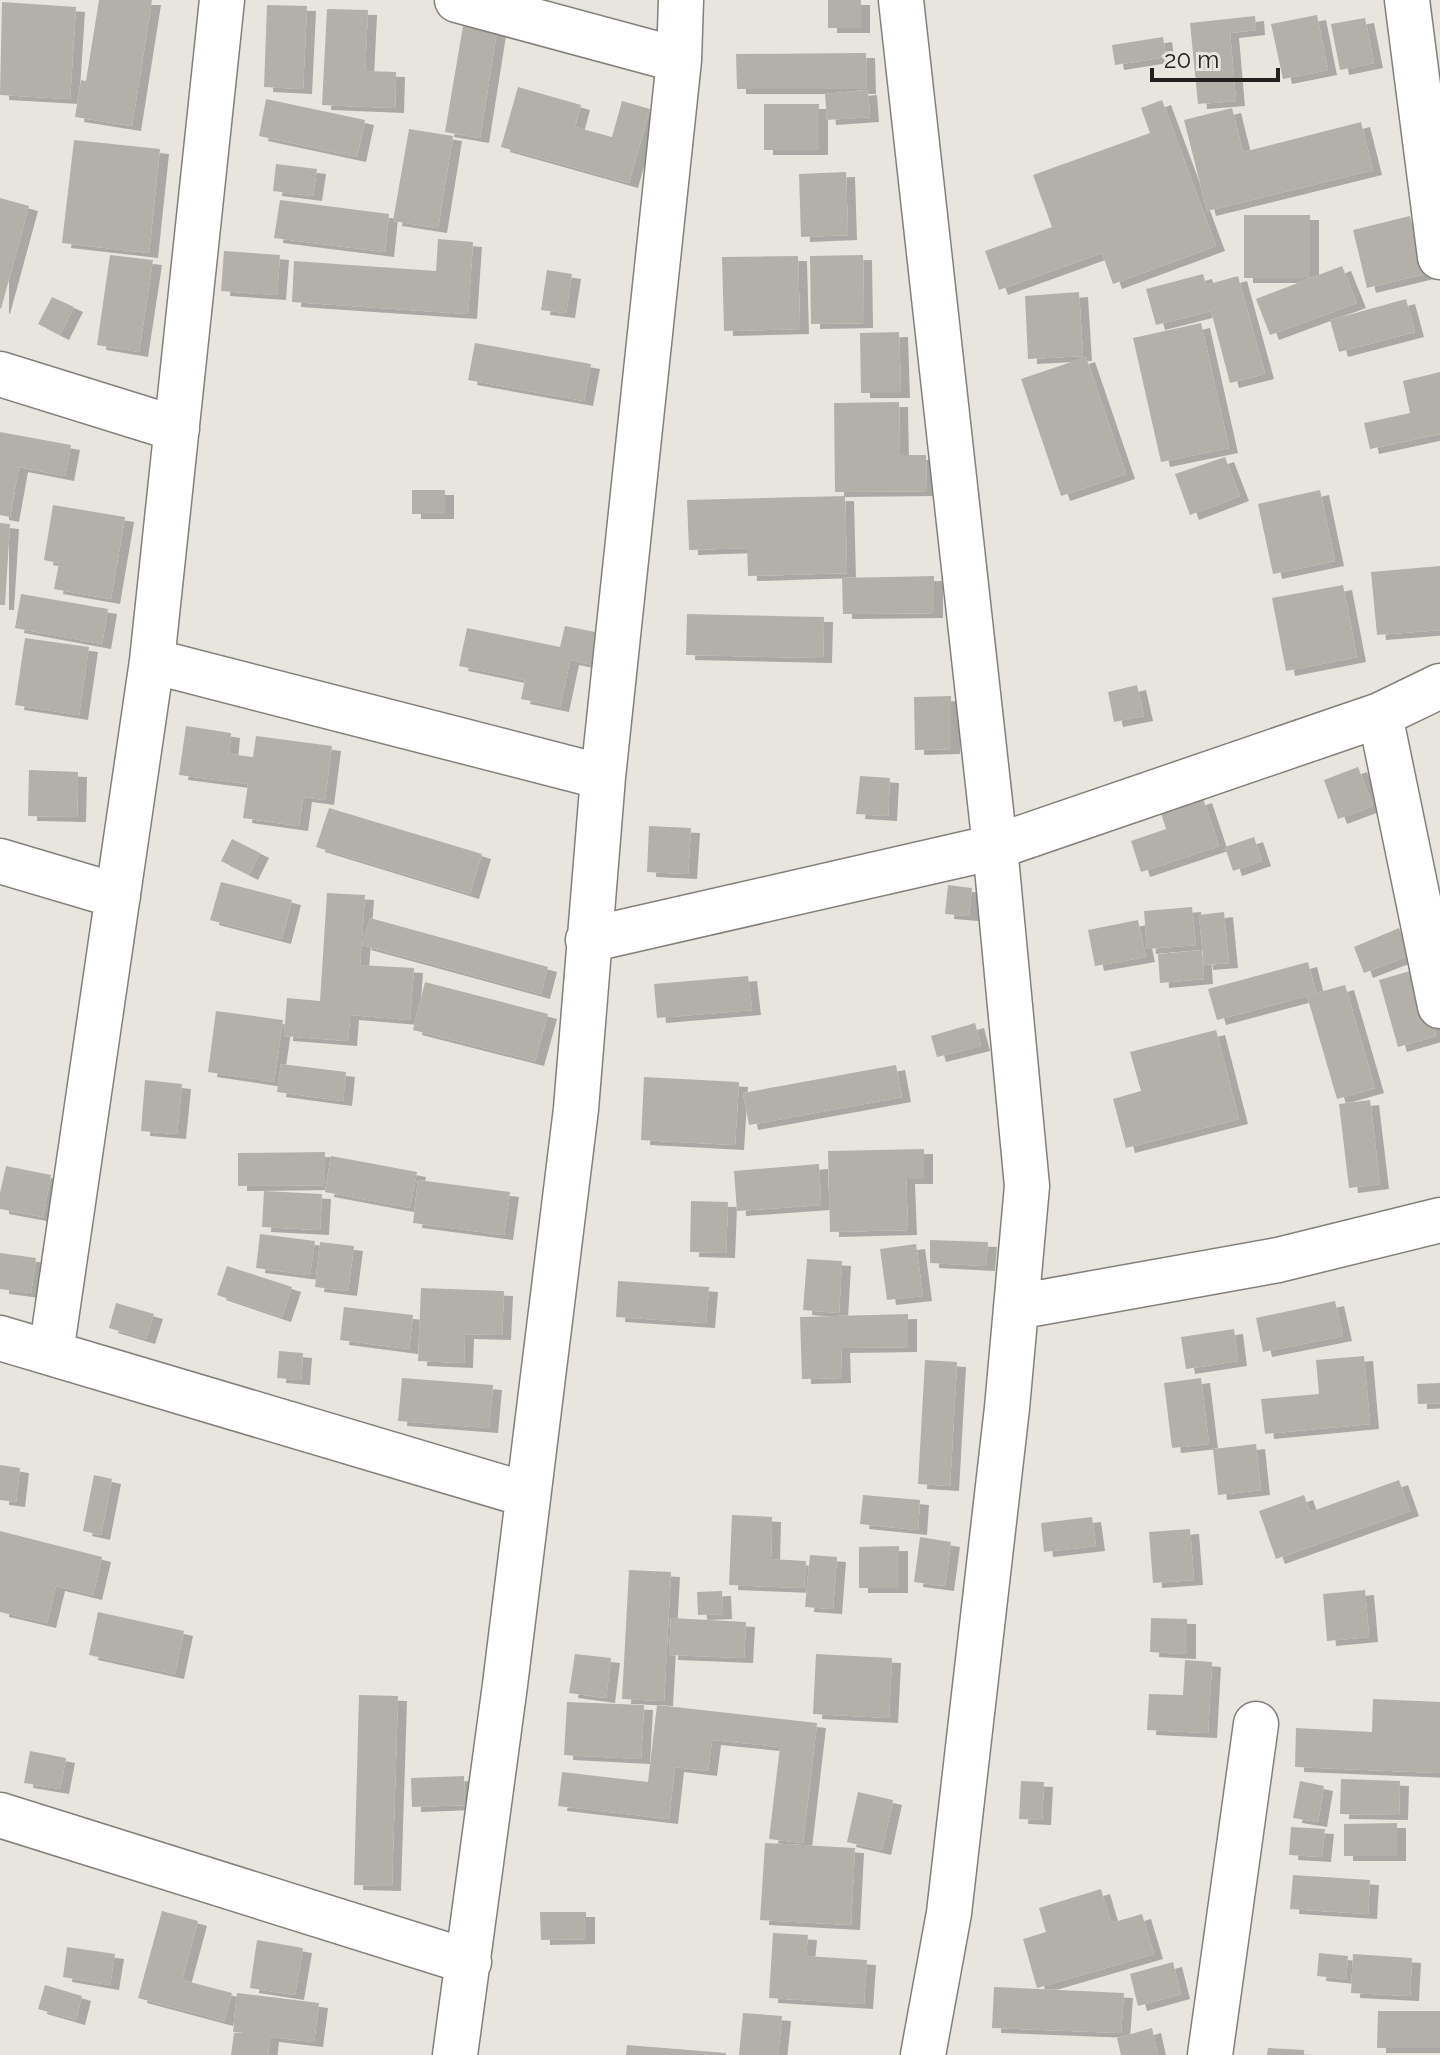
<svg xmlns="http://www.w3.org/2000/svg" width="1440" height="2055" viewBox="0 0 1440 2055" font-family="Raleway,sans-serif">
  <defs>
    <filter id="shadow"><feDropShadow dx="9" dy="5" stdDeviation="0" flood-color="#0004"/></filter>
  </defs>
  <rect width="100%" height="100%" fill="#e8e5df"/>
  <path fill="#b3b0aa" filter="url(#shadow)" d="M99,0H152L132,126L75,117L81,80L86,81Z
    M828,0H861V28H828Z
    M2,2L76,7L70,99L0,95Z
    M267,5L307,6L303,89L264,87Z
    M327,9L368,10L365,71L396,72L395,108L322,105Z
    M1317,15L1328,70L1283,79L1271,24Z
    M1255,16L1256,30L1230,33L1236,101L1198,104L1190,23Z
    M1365,18L1374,63L1340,70L1331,24Z
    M463,26L497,31L480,138L445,132Z
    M1163,37L1166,57L1115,65L1112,45Z
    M866,53L867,89H737L736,54Z
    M518,87L581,105L575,127L612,137L622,101L650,109L629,183L501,147Z
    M868,90L870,117L827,120L825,94Z
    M266,99L365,120L357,157L259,136Z
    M1162,100L1216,246L1113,284L1102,253L999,290L985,251L1052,227L1033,175L1150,133L1141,108Z
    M764,104H819V150H764Z
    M1232,108L1243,152L1361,122L1373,170L1207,211L1184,120Z
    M409,129L453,136L438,228L393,221Z
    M74,140L160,149L149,253L62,243Z
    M276,164L317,169L313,196L273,191Z
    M846,172L848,235L801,237L799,174Z
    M0,198L29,206L1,309L0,308Z
    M280,200L389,214L385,252L274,238Z
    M1244,215H1310V278H1244Z
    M1410,216L1425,274L1367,288L1353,230Z
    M438,239L473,242L468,314L292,302L294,261L436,271Z
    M224,251L280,255L277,295L221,291Z
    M110,255L153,260L139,352L97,345Z
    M863,255L864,323L811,324L810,256Z
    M798,256L800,329L724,331L722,257Z
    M1342,266L1357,303L1270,335L1256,299Z
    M547,270L572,274L566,313L541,310Z
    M1203,274L1206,285L1238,276L1265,374L1230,383L1211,311L1156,325L1146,289Z
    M1079,292L1083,356L1028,359L1025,296Z
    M52,297L74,307L60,335L38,324Z
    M1406,299L1415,332L1339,352L1330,320Z
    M1201,323L1229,448L1161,462L1133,338Z
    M899,332L901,393H861L860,333Z
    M475,343L591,364L584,401L468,380Z
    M1086,357L1126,474L1061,496L1021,379Z
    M1440,372V434L1370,449L1364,423L1410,413L1403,381Z
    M899,402L900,455H926L927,491L835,492L834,403Z
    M0,432L71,445L65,476L19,467L10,517L0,515Z
    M1225,457L1240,496L1190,515L1175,474Z
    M412,490H445V514H412Z
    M1320,490L1335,561L1273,574L1258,504Z
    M845,496L847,573L748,576L747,548L689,550L687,500Z
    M53,505L125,517L111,599L54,589L59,563L44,560Z
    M0,523L10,524L5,605H0Z
    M1440,566V630L1377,635L1371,572Z
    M934,576V613L843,614L842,578Z
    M1343,585L1357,657L1286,671L1272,598Z
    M21,594L108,609L102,644L15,628Z
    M687,614L824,617L823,658L686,655Z
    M565,626L600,633L594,665L570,660L560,707L521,699L525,680L459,666L467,628L560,647Z
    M25,638L89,647L79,715L15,705Z
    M1137,685L1144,716L1114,722L1108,692Z
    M951,696V749L915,750L914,697Z
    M186,726L231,733L229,754L253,757L256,736L332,746L325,800L303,797L299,826L243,818L248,784L179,775Z
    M1358,767L1373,806L1338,819L1324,780Z
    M29,770L78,772L77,817L28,816Z
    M860,776L890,778L888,816L856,814Z
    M1203,798L1219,846L1141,872L1131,841L1166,829L1161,813Z
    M329,808L482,854L470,894L316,847Z
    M649,826L691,828L688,874L647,872Z
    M1254,837L1262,861L1233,871L1225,847Z
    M232,839L260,853L249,875L221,861Z
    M221,882L292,900L282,939L210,920Z
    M948,885L972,888L969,916L945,914Z
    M327,893L365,895L360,965L414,968L410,1020L350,1015L348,1041L284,1036L287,998L320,1001Z
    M1192,907L1196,945L1147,949L1144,911Z
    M1224,912L1229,963L1204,965L1199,915Z
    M370,918L548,967L541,994L362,945Z
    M1138,920L1146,957L1095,966L1088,930Z
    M1399,928L1410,955L1364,973L1354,947Z
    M1202,950L1204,979L1160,983L1158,954Z
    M1308,962L1316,993L1345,985L1375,1088L1337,1099L1307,996L1217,1020L1208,989Z
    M1417,969L1436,1036L1398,1047L1379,980Z
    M748,976L752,1010L657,1018L654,984Z
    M425,982L548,1014L535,1061L413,1030Z
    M216,1011L283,1020L274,1082L208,1072Z
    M975,1023L981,1046L937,1057L931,1036Z
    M1216,1030L1239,1119L1126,1148L1113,1099L1141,1091L1130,1052Z
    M281,1064L346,1072L343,1101L277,1092Z
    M896,1065L902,1097L749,1125L743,1093Z
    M644,1077L739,1082L735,1145L641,1140Z
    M145,1080L182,1084L177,1134L141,1131Z
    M1370,1100L1380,1184L1349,1188L1339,1104Z
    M924,1149V1179H906L908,1230L830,1232L828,1151Z
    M325,1152V1185L238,1186V1153Z
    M331,1156L417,1172L410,1208L325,1192Z
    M819,1164L821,1205L737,1211L734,1171Z
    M6,1166L51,1175L43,1217L0,1209V1193Z
    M418,1180L510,1192L504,1235L413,1223Z
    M264,1191L322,1194L320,1230L262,1227Z
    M691,1201L728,1202L726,1253L690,1252Z
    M260,1234L315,1241L310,1275L256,1268Z
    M930,1240L988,1242L986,1266L930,1263Z
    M320,1242L354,1246L348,1291L315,1287Z
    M916,1244L923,1296L887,1300L880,1249Z
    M0,1253L36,1258L31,1293L0,1289Z
    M807,1259L842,1261L839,1313L803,1310Z
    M227,1266L292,1287L282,1317L217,1295Z
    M618,1281L709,1287L706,1323L616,1317Z
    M421,1288L504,1291L502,1335L465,1334L464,1363L418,1361Z
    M1335,1301L1343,1336L1263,1352L1256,1318Z
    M116,1303L154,1314L146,1339L109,1328Z
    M344,1307L413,1315L409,1349L340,1340Z
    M908,1314V1347L841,1348L842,1378L802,1379L800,1317Z
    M1234,1329L1238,1361L1186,1369L1181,1337Z
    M279,1351L303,1353L301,1380L277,1378Z
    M1364,1356L1370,1424L1265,1434L1261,1399L1319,1394L1316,1360Z
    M925,1360L957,1362L950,1486L918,1484Z
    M402,1378L493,1385L489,1428L398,1421Z
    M1201,1378L1209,1444L1172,1448L1164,1383Z
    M1440,1383V1403L1418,1404L1417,1384Z
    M1256,1444L1261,1490L1218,1495L1213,1449Z
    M0,1465L20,1468L16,1502L0,1500Z
    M94,1475L112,1479L101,1535L83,1531Z
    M1399,1480L1410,1511L1276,1559L1259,1511L1304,1495L1310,1512Z
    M863,1495L920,1500L918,1530L860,1524Z
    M732,1515L772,1517L771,1559L806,1561L804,1588L729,1585Z
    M1092,1517L1096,1546L1044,1552L1041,1523Z
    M1190,1529L1194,1580L1153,1583L1149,1532Z
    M0,1531L102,1557L93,1595L56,1586L47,1623L0,1612Z
    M920,1537L951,1542L945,1586L914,1582Z
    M899,1546V1588H859V1547Z
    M810,1555L837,1557L833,1609L805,1607Z
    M629,1570L671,1572L664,1701L622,1699Z
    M1365,1590L1369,1637L1327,1641L1323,1594Z
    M722,1591L723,1614L698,1615L697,1592Z
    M98,1612L184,1631L175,1674L89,1655Z
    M671,1618L746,1622L744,1658L669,1655Z
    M1151,1618L1187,1619V1654L1150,1652Z
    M575,1654L611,1658L606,1698L569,1693Z
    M816,1654L892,1658L889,1718L813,1714Z
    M1185,1660L1212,1662L1208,1733L1147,1730L1149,1694L1183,1695Z
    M359,1695L398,1696L392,1886L354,1885Z
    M1373,1699L1440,1702V1773L1295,1767L1296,1728L1372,1732Z
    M567,1702L644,1705L641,1759L564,1755Z
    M657,1705L817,1723L803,1843L769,1839L780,1747L712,1740L708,1771L675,1767L669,1819L558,1806L562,1772L648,1782Z
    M30,1751L66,1758L60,1789L24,1783Z
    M464,1776L465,1805L412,1807L411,1778Z
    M1341,1779L1400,1781L1399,1815L1340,1814Z
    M1021,1781L1044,1782L1042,1820L1019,1819Z
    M1300,1781L1324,1786L1318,1822L1293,1818Z
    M858,1792L893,1800L882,1850L847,1842Z
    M1397,1823V1856H1344V1824Z
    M1291,1827L1325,1829L1322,1857L1289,1855Z
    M765,1843L855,1848L851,1925L760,1920Z
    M1293,1875L1370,1880L1368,1914L1290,1909Z
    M1101,1889L1111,1923L1142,1914L1154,1954L1037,1988L1023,1939L1046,1932L1039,1908Z
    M162,1911L198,1921L182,1980L232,1993L224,2021L138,1998Z
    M540,1912H586V1939L541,1940Z
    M773,1933L808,1935L806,1956L867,1960L864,2004L769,1998Z
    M257,1940L303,1948L295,1995L250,1988Z
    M67,1947L115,1954L110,1985L63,1977Z
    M1319,1953L1348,1956L1346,1979L1317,1976Z
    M1353,1954L1412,1958L1410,1996L1351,1993Z
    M1173,1962L1181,1994L1138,2006L1130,1974Z
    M45,1985L82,1996L76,2020L38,2009Z
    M994,1987L1124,1993L1121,2033L992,2028Z
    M237,1993L319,2003L314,2042L270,2037L268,2055H231L234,2033H245L233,2032Z
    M1378,2011H1440V2048H1377Z
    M743,2013L782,2016L778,2055H739Z
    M1152,2028L1158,2055H1121L1117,2038Z
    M627,2045L726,2053V2055H626Z
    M1268,2048L1304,2050V2055H1267Z"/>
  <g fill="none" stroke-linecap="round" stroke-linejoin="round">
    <g stroke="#83807b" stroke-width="47">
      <path id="minor" d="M457,0L679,60
        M901,0L995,847L1027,1186L1007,1408L949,1913L923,2055
        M1407,0L1440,257
        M0,374L177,429
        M152,661L603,777
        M1380,715L1440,1006
        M0,861L118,896
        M588,940L995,847L1380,715L1440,686
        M1016,1307L1278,1260L1440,1220
        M0,1338L528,1495
        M51,1353L152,661L222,0
        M0,1815L469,1962
        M455,2055L505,1685L576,1109L603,777L679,60L681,0
        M1210,2055L1256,1724"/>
    </g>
    <use href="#minor" stroke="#fff" stroke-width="44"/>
  </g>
  <path d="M1152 68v12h126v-12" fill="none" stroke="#22211f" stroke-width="4"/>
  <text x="1164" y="68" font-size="24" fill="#22211f" stroke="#e8e5df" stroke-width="6" paint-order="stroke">20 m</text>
</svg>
